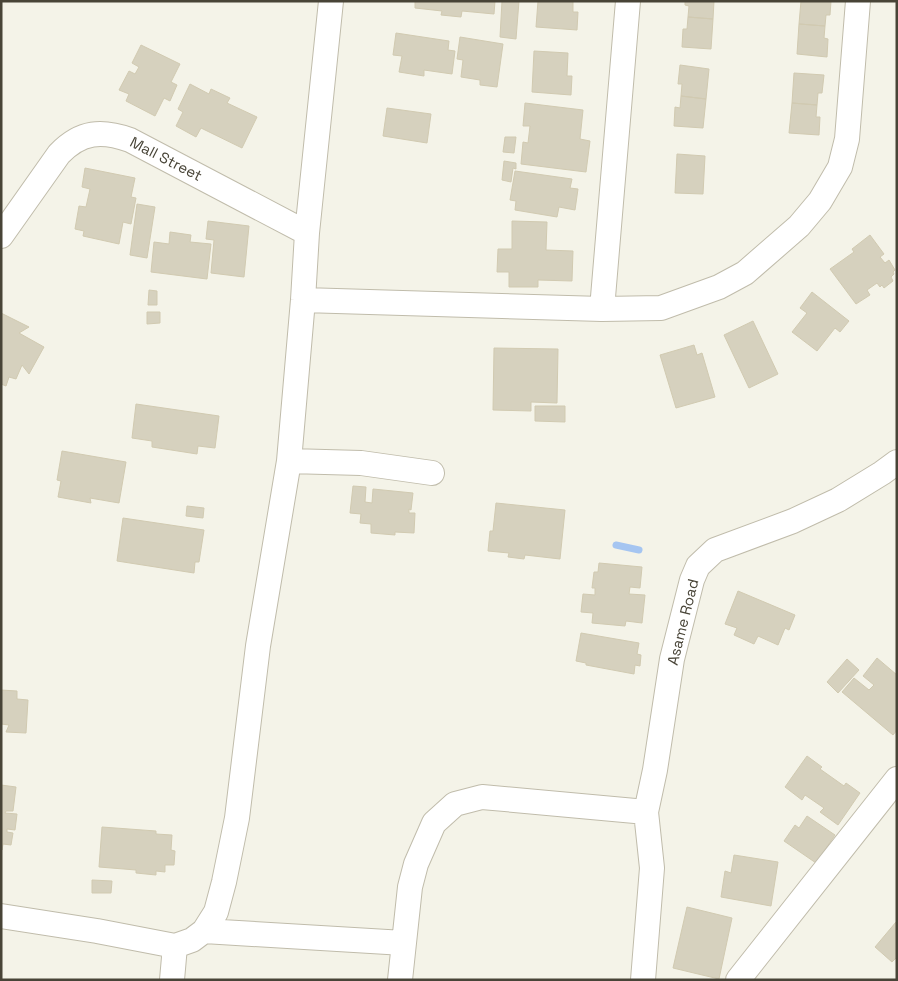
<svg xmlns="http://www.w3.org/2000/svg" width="898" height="981" viewBox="0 0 898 981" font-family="'Space Grotesk',sans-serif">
  <rect width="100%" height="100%" fill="#f4f3e8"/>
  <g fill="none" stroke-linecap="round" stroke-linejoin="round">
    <path stroke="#a5c5f1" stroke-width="7" d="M616,545L639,550"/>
  </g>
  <path fill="#d6d1be" stroke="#d1cab1" d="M415,1H495L494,14L462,11L461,17L441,15L442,11L415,8Z
    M502,1H519L516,39L500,37Z
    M538,1H573V12H578L577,30L536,27Z
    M685,1H714L713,19L688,17L689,6L685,5Z
    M801,1H831L830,15H826L825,26L799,24Z
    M688,17L713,19L711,49L682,47L683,29H687Z
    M799,24L825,26L824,38L828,39L827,57L797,54Z
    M396,33L449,41L448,50L455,51L452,74L424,70V76L399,72L402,56L393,55Z
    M460,37L503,44L497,87L480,85V80L461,77L463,60L457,59Z
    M141,45L180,64L171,82L177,85L170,101L164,98L155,116L126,101L129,94L119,90L129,71L135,74L139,67L132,63Z
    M534,51L568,53L567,76H572L571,95L532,92Z
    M680,65L709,69L706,99L681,96L682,84H678Z
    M794,73L824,75L822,93H818L817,105L792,103Z
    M190,84L209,94L211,89L230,98L227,103L257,117L242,148L201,128L196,137L176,126L183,112L178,109Z
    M681,96L706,99L703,128L674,126L675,107L680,108Z
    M525,103L583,110L580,139L590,141L586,172L521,164L523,142L528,143L530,126H523Z
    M792,103L817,105L816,117H820L819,135L789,133Z
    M387,108L431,114L427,143L383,136Z
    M505,137H516L514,153L503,152Z
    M677,154L705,156L703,194L675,193Z
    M504,161L516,163V169L513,168L511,182L502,180Z
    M85,168L135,178L131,197L136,198L131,224L123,222L119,244L83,236L84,231L75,229L79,206L86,207L90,189L82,187Z
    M515,171L572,179L570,188L578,189L575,210L559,207L557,217L515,210L516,201L510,200Z
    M137,204L155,207L147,258L130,255Z
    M208,221L249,226L244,277L211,273L214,240L206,239Z
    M512,221L547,222L546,250L573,251L572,281L538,280V287H509V272H497L498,249H512Z
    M170,232L191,235L190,242L211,244L207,279L151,272L154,242L169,244Z
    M870,235L884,254L880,257L885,263L889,260L895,270L893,272L894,274L891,277L893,281L884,288L882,285L880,287L877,283L867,290L870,295L856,304L830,269L854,252L852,249Z
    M149,290L157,291V305H148Z
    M812,292L849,321L840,332L835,328L817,351L792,332L807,313L800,308Z
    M147,312H160V323L147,324Z
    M1,313L29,327L19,333L44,347L29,374L22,365L16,379L9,377L6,386L1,384Z
    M753,321L778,374L749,388L724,335Z
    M694,345L697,355L702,353L715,397L676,408L660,355Z
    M494,348L558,349L557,403L531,402V411L493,410Z
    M136,404L219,416L215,448L198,446L197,454L152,447V441L132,438Z
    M535,406H565V422L535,421Z
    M62,451L126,462L119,503L90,498L91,503L58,497L61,481L57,480Z
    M353,486L366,487L365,502L372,503L373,489L413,493L411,510L409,509V513H415L414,533L395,532V535L371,533V524L360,523L361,514L350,513Z
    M496,503L565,510L560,559L525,555L524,559L508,557L509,553L488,551L490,531H493Z
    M187,506L204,508L203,518L186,516Z
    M123,518L204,530L199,562H195L194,573L117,561Z
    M599,563L642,567L640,588L630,587L629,594L645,595L642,623L626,621L625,626L592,623L593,613L581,612L583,594L595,595V588H592L594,572H598Z
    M738,591L795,615L789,630L785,628L778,645L758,636L754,644L734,635L737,628L725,624Z
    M581,633L639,643L637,654L641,655L640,666L635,665L634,674L586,665V663L576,661Z
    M877,658L897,675V730L893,735L842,692L854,678L869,690L874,685L863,676Z
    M847,659L859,670L838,693L827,682Z
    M1,690L17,691V699L28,700L26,733L6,732L9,725L1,724Z
    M807,756L822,767L820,769L844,786L846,783L860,793L838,825L820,812L824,808L805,795L802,800L785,787Z
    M1,785L16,787L13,811H6L5,813L17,814L15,830L7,829V832L13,833L11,845L3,844L2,850Z
    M807,816L835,835L816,863L784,841L795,825L799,828Z
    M102,827L156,831V834L172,835L171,850L175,851L174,865H165V872L156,871V875L136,873V870L99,867Z
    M734,855L778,862L771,906L721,897L725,871L731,873Z
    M92,880L112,881L111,893H92Z
    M687,907L732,918L719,979L673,968Z
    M896,922L897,957L892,962L875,947Z"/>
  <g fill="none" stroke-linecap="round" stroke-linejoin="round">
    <g stroke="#c0bcab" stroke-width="26">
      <path id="minor" d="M1,236L59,154C81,131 102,130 130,140L307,233
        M303,300L602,309L661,308L719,287L745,273L799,226L820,201L840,167L847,139L858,1
        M602,309L628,1
        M289,461L361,463L432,473
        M646,812L655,770L672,659L692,580L698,566L715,550L793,521L838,500L882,473L897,462
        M1,916L97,931L175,946L172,980
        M204,931L404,943
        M175,946L192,940L204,931L216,912L224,882L237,818L258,646L289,461L303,300L307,233L331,1
        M400,980L410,887L416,864L434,823L455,804L482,797L646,812L652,868L643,980
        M738,980L897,779"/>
    </g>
    <use href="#minor" stroke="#fff" stroke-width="24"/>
  </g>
  <g text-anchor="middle" stroke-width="4" stroke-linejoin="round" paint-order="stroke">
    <g font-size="15" fill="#484437" stroke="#fff">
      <text transform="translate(166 159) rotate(27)" y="5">Mall Street</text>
      <text transform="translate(683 622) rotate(-76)" y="5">Asame Road</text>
    </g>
  </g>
  <rect width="898" height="981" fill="none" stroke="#484437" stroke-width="5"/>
</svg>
